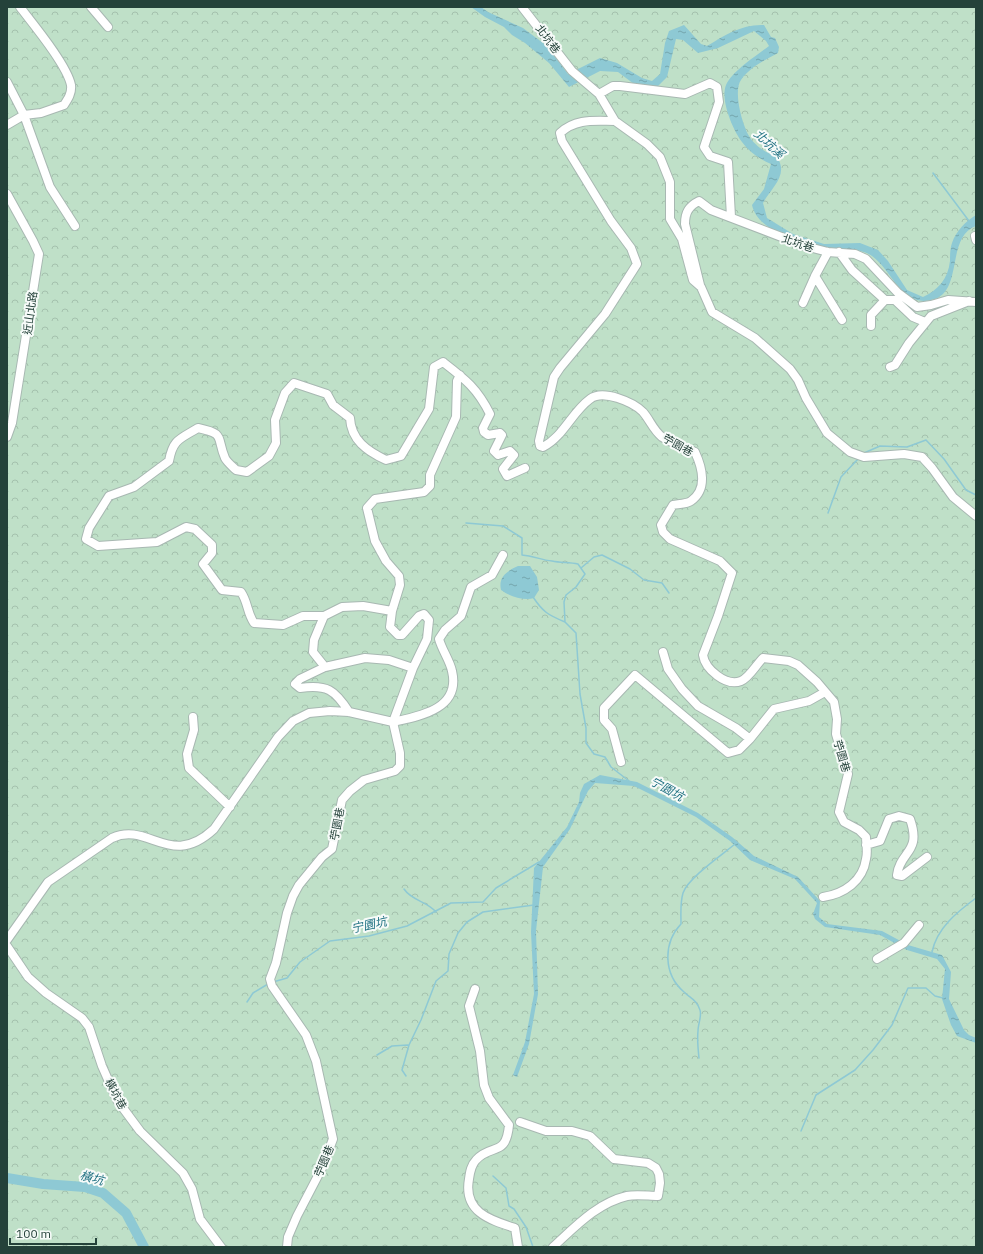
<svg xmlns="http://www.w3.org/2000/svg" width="983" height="1254" viewBox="0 0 983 1254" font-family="'IBM Plex Sans','Noto Sans TC',sans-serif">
  <defs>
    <pattern id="forest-crowns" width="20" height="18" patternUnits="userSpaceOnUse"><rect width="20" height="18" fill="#bfe0c8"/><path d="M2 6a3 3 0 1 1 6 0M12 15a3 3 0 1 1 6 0" fill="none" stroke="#a4c1ad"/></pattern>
    <pattern id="water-ripples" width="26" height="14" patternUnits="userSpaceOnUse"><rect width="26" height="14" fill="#8ec9d4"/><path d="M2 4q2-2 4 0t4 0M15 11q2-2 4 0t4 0" fill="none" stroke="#74a5ad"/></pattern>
  </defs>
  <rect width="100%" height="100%" fill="#e6efeb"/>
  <path fill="url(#forest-crowns)" d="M7,7H976V1247H7Z"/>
  <path fill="url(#water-ripples)" d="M471,7H481L488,12L523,28L547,46L568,74L600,58L617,63L642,78L652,81L660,74L665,43L669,31L684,25L701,44L707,46C725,35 742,24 764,25L771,37L775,38L779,47L778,53C765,60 750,67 741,80C733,91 742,124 749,136C754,145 766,153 776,156C790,174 772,187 763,203L767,218L793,234L824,244L860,243L878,250L888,261L907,290L923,297C938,290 948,279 950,261C950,256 950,248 952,243C956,231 966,221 976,215V226C946,237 963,289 935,299C902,310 893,271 872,256C860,247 842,251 827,249C804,245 757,231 752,205L764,189L771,164C760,159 749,152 742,142C733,130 720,100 726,85C732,71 757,55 769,46L766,41L754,31L718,48L698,53L683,40L676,39L667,77L658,86L648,87L634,84L618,72L600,71L569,87L549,63L525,43L512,35L504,27L485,17Z
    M518,566H530L537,577L539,590L534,598C524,601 509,596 501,590C498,577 507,571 518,566Z
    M600,775L637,782L698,813L732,837L754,856L798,877L820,901L819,917L827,924L882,931L908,945L942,955L951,972L949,999L964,1030L969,1035L976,1038V1043L957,1036L951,1025L942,999L945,969L937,959L907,950L880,935L825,927L815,919L813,914L817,903L795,879L750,860L730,841L696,817L634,786L595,783L588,791L570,829L543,867L536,931L538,994L529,1044L517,1077L513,1075L525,1042L534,994L531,932L534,868L567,827L579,802L580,793L584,784Z"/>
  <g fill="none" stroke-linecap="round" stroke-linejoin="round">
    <path stroke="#8ec9d4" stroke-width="1.5" d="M933,173L969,221
      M864,453L880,446L907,447L926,440L944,459L966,490L976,495
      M828,513L841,477L858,459
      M466,523L503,526L522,538V555C534,556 541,560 552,561C561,563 569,562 578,564L585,574L576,587L566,595L564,602L565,622L576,633L580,694L586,728V743L594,754L605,757L611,767L629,781
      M581,568L594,557L602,555L630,569L644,580L662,583L669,593
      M533,597C543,612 548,615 565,622
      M404,889C412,901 427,901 436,912
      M932,952C937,928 957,912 976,898
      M273,982L287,978L300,962L330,941L369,936L407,926L451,903L483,902L496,888L539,862
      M247,1002L253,993L268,984
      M377,1055L392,1046L408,1045
      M699,1058C698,1049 697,1040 698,1031C698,1024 702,1016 700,1010C697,1000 690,998 684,992C663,974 663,943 681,924C681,914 680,903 683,893C688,878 722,855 735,844
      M406,1076L402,1070L409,1045L421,1020L436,981L448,971L449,954L458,933L467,922L483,912L534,905
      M801,1131L816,1095L855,1070L873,1050L892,1025L908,988H926L935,996L943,998
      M493,1176L506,1188L509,1206L514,1209L526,1227L533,1247"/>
    <path stroke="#8ec9d4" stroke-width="10" d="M7,1178L43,1184L85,1187L103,1193L126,1213L144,1247"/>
    <g stroke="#a8b8b2" stroke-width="10">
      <path id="minor" d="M91,7L108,27
        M522,7L572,71L599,94L615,121L647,144L660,157L670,182V219L682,239L693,280L701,287L712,312L755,338L790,369L798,380L806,398L827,433L850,452L864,457L904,454L922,457L932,468L953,497L976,516
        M7,82L24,115L50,187L75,226
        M599,94L613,86H620L685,94L710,83L717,87L719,102L704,147L710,156L728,162L731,217
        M615,121C595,121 576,118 560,133L562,141L611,221L631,248L637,264L605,314L560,368L554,377L539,441L540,446L543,447C563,437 572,412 590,399C603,389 633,402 643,412C650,420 653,430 662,437C671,443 684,447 695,452C702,467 708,489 691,501C687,504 678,504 673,505L661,525L663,532L670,539L720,561L732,573L718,616L703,655C705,669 726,687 741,681C749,678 756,665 763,658L789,661L798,665L817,682L834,702L837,719L836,734L848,774L839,812L844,822L859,830L866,837C866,844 868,852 866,859C863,881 844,894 823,897
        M7,125L24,115L41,113L64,105C68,99 72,93 71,85C67,65 33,24 20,7
        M7,194L33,241L39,254L12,423L7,437
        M975,236L976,240
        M828,252L815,276L842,320
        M839,252L852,270L885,300
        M700,285L685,224C685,212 689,206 699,201L711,210L805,246L828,252L855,254L866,259L898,293L917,307L931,305L948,300L976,302
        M803,303L815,276
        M871,326V315L885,300H895L913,317L925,322
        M890,367L895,365L909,343L931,316L969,301
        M392,611L390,627L398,635H402L419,616L424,614L429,620L427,639L413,668L393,722
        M324,616H303L283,625L254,623C247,613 248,602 241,592L222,590L203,564L212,553V545L195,529L186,527L157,542L98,546L86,539L89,528L109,496L134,487L169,461C173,439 180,439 198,428C226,434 216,437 225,458C227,462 232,466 236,470L247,472L269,456L276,443L275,420L285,393L294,383L327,394L333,405L350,418C351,440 367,451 386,460L401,456L429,409L434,367L443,362C465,379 477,388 490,414L483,428L484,432L488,435L500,433L502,435L494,451L498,455L510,451L514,455L503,469L507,476L525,468
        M663,652L668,669L682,689L698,706L736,728L750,739
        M325,667L365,658L389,660L413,668
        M349,712C335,690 327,684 300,688L295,684L300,679L325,667L313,652L314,640L324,616L342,607L363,606L392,611L400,585L399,576L386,561L375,541L367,508L375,499L424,492L430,486V475L456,417L457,381L460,375
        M193,717L194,730L187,754L189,768L230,807
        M393,722C420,716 461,709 452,671C450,661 442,650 439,639L445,630L461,616L471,587L492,575L503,555
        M621,762L612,729L604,720V708L635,675L728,753L739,750L750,739L774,709L809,701L825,692
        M866,845L880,841L889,819L899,816L910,819C922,853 900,851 897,875L902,876L927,857
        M7,940L48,882L112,838C149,821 170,870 214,829L278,737L293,721L309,713L330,711L349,712L393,722L400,753V766L395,771L364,780L350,791L342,800L332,849L322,857L299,885L293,896L287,913L276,963L270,979L272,986L306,1035L316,1061L333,1139L322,1168L297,1216L288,1237L287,1247
        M7,946L28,977L46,993L82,1018L89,1027L102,1066L117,1100L140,1131L183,1173L192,1189L200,1219L221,1247
        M877,959L904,943L919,925
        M475,989L469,1006L480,1051L484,1085L489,1098L509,1125C506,1158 491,1143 476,1160C471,1165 470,1172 469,1179C463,1212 490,1220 515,1228L518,1247
        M520,1122L546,1131H572L590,1136L614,1159L648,1163L656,1168L659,1174L660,1183L658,1196C649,1196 636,1194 627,1196C597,1203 575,1227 553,1247"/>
    </g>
    <use href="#minor" stroke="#fff" stroke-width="8"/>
  </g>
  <g text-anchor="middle" stroke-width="4" stroke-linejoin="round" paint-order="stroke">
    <g font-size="11" fill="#24423a" stroke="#f7fbf9">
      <text transform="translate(548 39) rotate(53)" y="4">北坑巷</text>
      <text transform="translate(798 243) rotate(19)" y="4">北坑巷</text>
      <text transform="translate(30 313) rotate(-82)" y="4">近山北路</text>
      <text transform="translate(678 445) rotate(29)" y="4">苧園巷</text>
      <text transform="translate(842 756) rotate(74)" y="4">苧園巷</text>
      <text transform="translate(337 824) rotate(-79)" y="4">苧園巷</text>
      <text transform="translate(116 1094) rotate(62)" y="4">橫坑巷</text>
      <text transform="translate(324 1161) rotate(-67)" y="4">苧園巷</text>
    </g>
    <g font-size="12" font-style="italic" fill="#1c6f80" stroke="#f7fbf9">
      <text transform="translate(769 144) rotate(42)" y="4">北坑溪</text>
      <text transform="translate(667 789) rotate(29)" y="4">宁園坑</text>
      <text transform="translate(369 925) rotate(-12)" y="4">宁園坑</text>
      <text transform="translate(92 1178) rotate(16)" y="4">橫坑</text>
    </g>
  </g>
  <rect width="983" height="1254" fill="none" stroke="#24423a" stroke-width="16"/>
  <path d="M10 1238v6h86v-6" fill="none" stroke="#24423a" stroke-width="2"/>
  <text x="16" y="1238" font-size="12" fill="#24423a" stroke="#f7fbf9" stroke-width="3" paint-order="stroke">100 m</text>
</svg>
